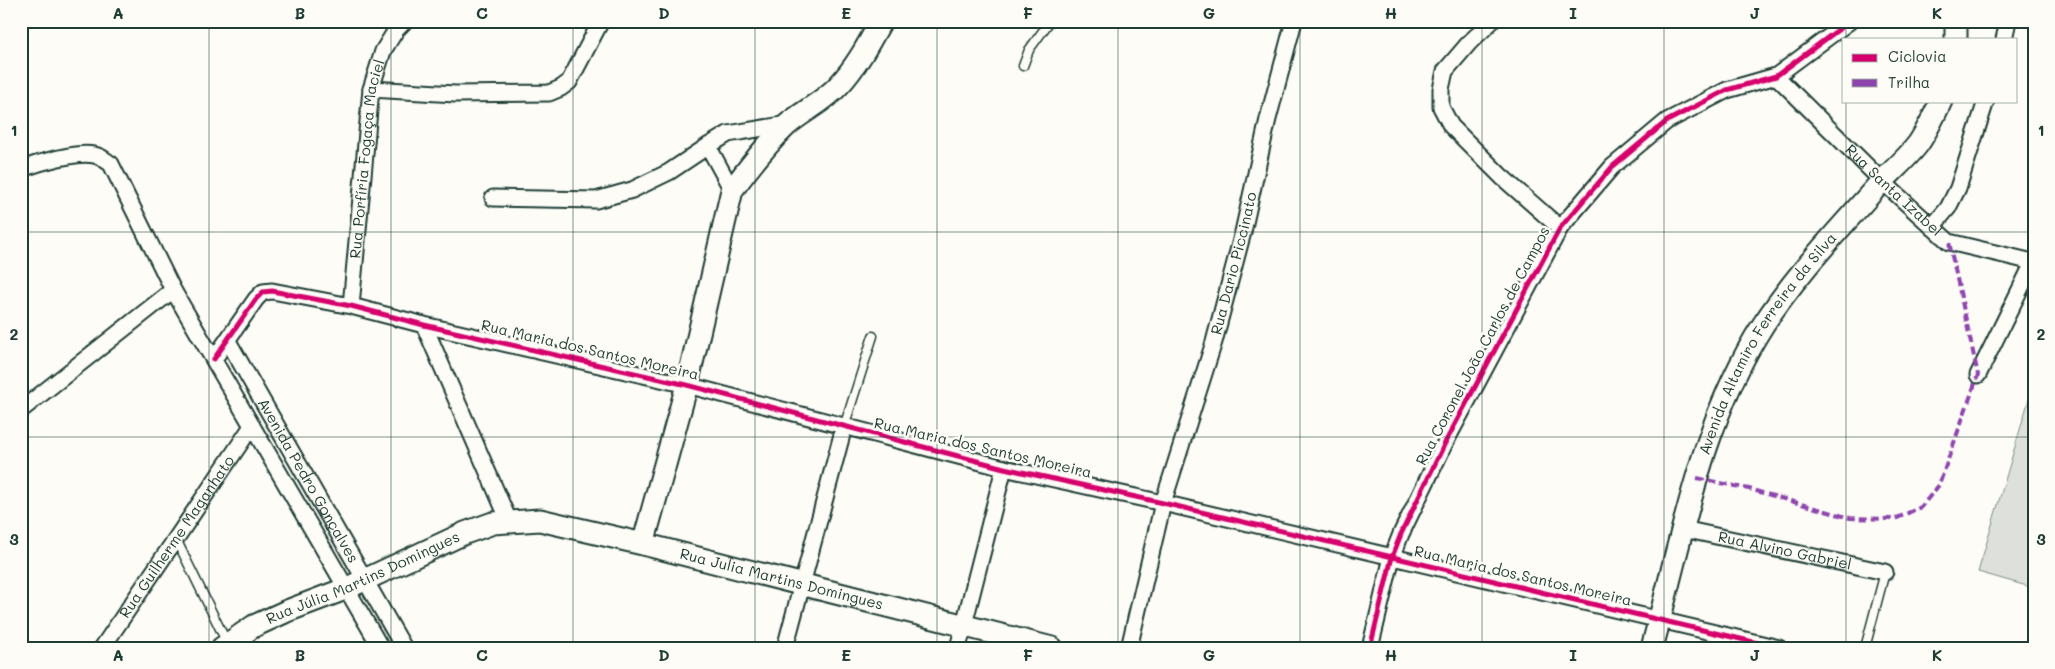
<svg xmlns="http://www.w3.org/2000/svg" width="2055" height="669" viewBox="0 0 2055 669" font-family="Mali,sans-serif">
  <rect width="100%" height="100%" fill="#fdfcf7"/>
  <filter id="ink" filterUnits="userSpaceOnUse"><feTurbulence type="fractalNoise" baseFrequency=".02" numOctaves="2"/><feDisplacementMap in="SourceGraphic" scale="10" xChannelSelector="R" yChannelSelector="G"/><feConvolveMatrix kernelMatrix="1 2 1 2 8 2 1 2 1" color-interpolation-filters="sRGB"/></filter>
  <g filter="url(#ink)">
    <path fill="#dde0db" stroke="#7e8e88" d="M2034,382V588L1978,572Z"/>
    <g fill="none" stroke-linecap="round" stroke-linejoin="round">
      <g stroke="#1f3d34" stroke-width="11">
        <path id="lane" d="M1023,66L1029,50L1050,21
          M844,427L873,336
          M176,539L227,643
          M1865,648L1885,572"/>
      </g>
      <g stroke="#1f3d34" stroke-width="19">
        <g id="street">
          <path d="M1492,21L1469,43L1445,71L1441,89V107L1451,126L1502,177L1560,228"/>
          <path d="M2004,39L2008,21"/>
          <path id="s1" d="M1776,76L1882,181L1949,242L2033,262"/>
          <path d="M371,89L455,94L549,93L561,88L569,82L601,21"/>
          <path d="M21,169C38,163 77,151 94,155C101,156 105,160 111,164L173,290L381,648"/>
          <path d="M732,190L708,146L728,134L788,124"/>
          <path d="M493,198L596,200L632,190L669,172L708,146"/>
          <path d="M1932,227L1948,208L1958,188L1986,101"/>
          <path id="s2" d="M351,306L371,89L383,51L396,30L405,21"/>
          <path d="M424,325L509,521"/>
          <path id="s3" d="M228,341L404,648"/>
          <path d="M214,359L256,299L263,292L272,291L351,306L424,325L687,385L1004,468L1163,503L1779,648"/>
          <path d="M1978,375L2034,261"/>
          <path d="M21,410L173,290"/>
          <path id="s4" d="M1683,529L1885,572"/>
          <path id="s5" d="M102,648L252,426"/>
          <path d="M785,648L844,427"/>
          <path d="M958,648L1004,468"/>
          <path id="s6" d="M1129,648L1163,503L1214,342L1243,232L1268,119L1294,21"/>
          <path d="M1370,648L1392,557L1401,534L1445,443L1560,228L1612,167L1667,121L1727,90L1776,76L1850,21"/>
        </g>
      </g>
      <g stroke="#1f3d34" stroke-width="25">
        <g id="secondary">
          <path d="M1956,39V21"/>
          <path d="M643,544L687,385L732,190C749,167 767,144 787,125C803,111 824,102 839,85C856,67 869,43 881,21"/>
          <path id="s7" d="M222,648L254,626L287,611L345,589L465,533L493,523L540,520L643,544L1052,648"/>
          <path id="s8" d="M1652,648C1682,538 1701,422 1763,325C1795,276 1835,234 1873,191C1887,175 1905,161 1918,144C1927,131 1934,116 1941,101"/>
        </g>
      </g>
      <use href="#lane" stroke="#fdfcf7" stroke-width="8"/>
      <use href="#street" stroke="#fdfcf7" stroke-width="15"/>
      <use href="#secondary" stroke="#fdfcf7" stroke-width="21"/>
      <path stroke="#8e44ad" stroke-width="4" stroke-dasharray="8 4" stroke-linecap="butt" d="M1697,478L1749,489L1850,518L1895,519L1921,507L1939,485L1978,375L1949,242"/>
      <g stroke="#fdfcf7" stroke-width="8">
        <path id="cycleway" d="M214,359L256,299L263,292L272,291L351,306L424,325L687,385L1004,468L1163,503L1779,648
          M1370,648L1392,557L1401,534L1445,443L1560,228L1612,167L1667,121L1727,90L1776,76L1850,21"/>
      </g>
      <use href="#cycleway" stroke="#d6006c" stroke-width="5"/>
    </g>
  </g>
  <path fill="none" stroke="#1f3d34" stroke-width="1" stroke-opacity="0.55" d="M209,21V648M391,21V648M573,21V648M755,21V648M937,21V648M1118,21V648M1300,21V648M1482,21V648M1664,21V648M1846,21V39M1846,101V648M21,232H2034M21,437H2034"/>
  <g text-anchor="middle" stroke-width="5" stroke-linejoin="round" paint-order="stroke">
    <g font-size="15" fill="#1f3d34" stroke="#fdfcf7">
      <text dy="5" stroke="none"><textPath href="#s2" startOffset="148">Rua Porfíria Fogaça Maciel</textPath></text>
      <text dy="5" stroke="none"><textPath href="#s1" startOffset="164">Rua Santa Izabel</textPath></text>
      <text dy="5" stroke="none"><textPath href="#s6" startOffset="399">Rua Dario Piccinato</textPath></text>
      <text dy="5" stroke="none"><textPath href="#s8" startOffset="329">Avenida Altamiro Ferreira da Silva</textPath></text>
      <text transform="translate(1483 346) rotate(-62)" y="5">Rua Coronel João Carlos de Campos</text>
      <text transform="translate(590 350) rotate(13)" y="5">Rua Maria dos Santos Moreira</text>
      <text transform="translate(983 448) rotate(13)" y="5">Rua Maria dos Santos Moreira</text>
      <text dy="5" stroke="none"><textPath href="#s3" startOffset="161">Avenida Pedro Gonçalves</textPath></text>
      <text dy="5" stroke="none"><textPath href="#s5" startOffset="134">Rua Guilherme Maganhato</textPath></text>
      <text dy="5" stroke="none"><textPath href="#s4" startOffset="104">Rua Alvino Gabriel</textPath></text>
      <text transform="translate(1523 576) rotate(13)" y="5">Rua Maria dos Santos Moreira</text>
      <text dy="5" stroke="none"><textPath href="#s7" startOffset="158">Rua Júlia Martins Domingues</textPath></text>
      <text dy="5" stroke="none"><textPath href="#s7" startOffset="595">Rua Julia Martins Domingues</textPath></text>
    </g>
  </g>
  <rect width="2055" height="669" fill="none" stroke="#fdfcf7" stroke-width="55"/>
  <rect x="1842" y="38" width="175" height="65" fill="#fdfcf7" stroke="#a4b0a9"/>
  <rect x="1852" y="54" width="25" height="8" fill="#d6006c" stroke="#a4b0a9"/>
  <text x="1888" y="62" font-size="15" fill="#1f3d34">Ciclovia</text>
  <rect x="1852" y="79" width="25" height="8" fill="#8e44ad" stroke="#a4b0a9"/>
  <text x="1888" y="88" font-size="15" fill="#1f3d34">Trilha</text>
  <rect x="28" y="28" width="2000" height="614" fill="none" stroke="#1f3d34" stroke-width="2"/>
  <g font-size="16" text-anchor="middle" font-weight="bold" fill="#1f3d34">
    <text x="118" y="19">A</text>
    <text x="300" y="19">B</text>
    <text x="482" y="19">C</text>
    <text x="664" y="19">D</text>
    <text x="846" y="19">E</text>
    <text x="1028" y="19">F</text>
    <text x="1209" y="19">G</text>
    <text x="1391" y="19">H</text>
    <text x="1573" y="19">I</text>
    <text x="1755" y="19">J</text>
    <text x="1937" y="19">K</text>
    <text x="14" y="136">1</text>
    <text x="2041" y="136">1</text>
    <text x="14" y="340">2</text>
    <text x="2041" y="340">2</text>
    <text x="14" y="545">3</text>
    <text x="2041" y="545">3</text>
    <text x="118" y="661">A</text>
    <text x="300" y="661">B</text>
    <text x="482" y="661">C</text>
    <text x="664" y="661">D</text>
    <text x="846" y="661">E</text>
    <text x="1028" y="661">F</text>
    <text x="1209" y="661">G</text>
    <text x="1391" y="661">H</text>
    <text x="1573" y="661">I</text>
    <text x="1755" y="661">J</text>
    <text x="1937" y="661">K</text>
  </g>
</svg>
